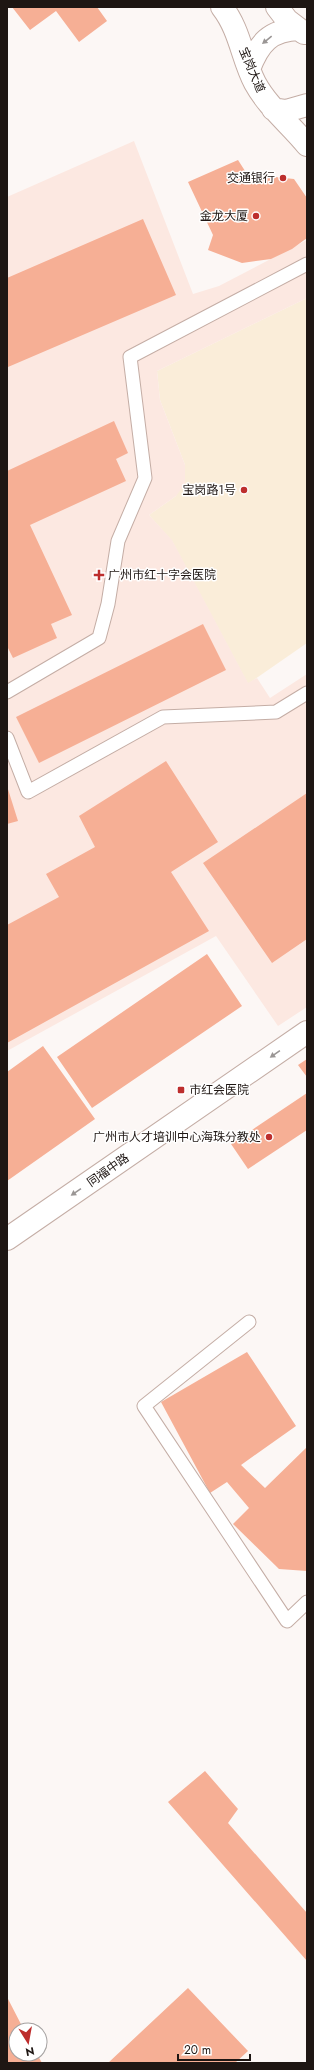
<svg xmlns="http://www.w3.org/2000/svg" width="314" height="2070" viewBox="0 0 314 2070" font-family="Jost,'Noto Sans SC',sans-serif">
  <rect width="100%" height="100%" fill="#fcf7f5"/>
  <path fill="#faedd9" d="M307,298V643L248,684L172,541L149,515L176,496L185,465L160,400L157,371Z"/>
  <path fill="#fce8e1" d="M134,141L193,294L219,286L307,240V298L157,371L160,400L185,465V484L176,496L149,515L172,540L248,683L257,678L270,698L307,674V1007L278,1026L216,936L7,1051V197Z"/>
  <path fill="#f6af95" d="M12,7H97L107,21L79,42L56,11L30,30Z
    M238,160L247,174L294,179L307,198V238L292,249L271,259L242,263L208,250L213,235L188,182Z
    M143,219L176,295L8,367L7,278Z
    M114,421L128,453L116,459L126,481L30,525L72,615L51,624L57,638L13,658L7,646V471Z
    M203,624L226,670L39,763L16,717Z
    M166,761L218,842L171,872L209,931L7,1043V925L59,897L46,874L95,847L79,816Z
    M7,786L18,821L7,824Z
    M307,793V939L272,963L203,863Z
    M207,954L242,1006L92,1108L57,1057Z
    M43,1046L95,1119L7,1181V1072Z
    M307,1059V1077L298,1065Z
    M307,1093V1130L248,1169L231,1144Z
    M247,1352L296,1426L241,1465L265,1488L307,1447V1571L279,1569L233,1524L249,1508L227,1482L210,1493L161,1402Z
    M205,1771L238,1809L228,1823L307,1913V1961L168,1802Z
    M188,1988L248,2051L235,2063H108Z
    M7,1997L24,2030H16V2054H37L42,2063H7Z"/>
  <g fill="none" stroke-linecap="round" stroke-linejoin="round">
    <g stroke="#c4ada5" stroke-width="15">
      <path id="service" d="M7,692L99,638L108,604L118,541L145,478L130,357L307,264
        M7,738L28,792L163,717L276,712L307,693
        M249,1322L144,1406L287,1621L307,1602"/>
    </g>
    <g stroke="#c4ada5" stroke-width="24">
      <path id="secondary" d="M222,7C240,30 242,58 255,83C268,107 290,124 307,145
        M277,7L287,20L304,33
        M249,69C259,43 270,30 299,29
        M273,109L286,111L307,105
        M7,1239L307,1032"/>
    </g>
    <use href="#service" stroke="#fff" stroke-width="13"/>
    <use href="#secondary" stroke="#fff" stroke-width="22"/>
  </g>
  <defs><path id="oneway-solid" d="M-6-.8H1V-3.2L6.5 0L1 3.2V.8H-6Z"/></defs>
  <g fill="#9a9695">
    <use href="#oneway-solid" transform="translate(267 40) rotate(141)"/>
    <use href="#oneway-solid" transform="translate(275 1054) rotate(145)"/>
    <use href="#oneway-solid" transform="translate(76 1192) rotate(146)"/>
  </g>
  <g fill="#bd2e2d" stroke="#fff" stroke-width="1.5">
    <circle cx="283" cy="178" r="4"/>
    <circle cx="256" cy="216" r="4"/>
    <circle cx="244" cy="490" r="4"/>
    <path d="M97 569h4v4h4v4h-4v4h-4v-4h-4v-4h4z"/>
    <rect x="177" y="1086" width="8" height="8" rx="2"/>
    <circle cx="269" cy="1137" r="4"/>
  </g>
  <g text-anchor="middle" stroke-width="3" stroke-linejoin="round" paint-order="stroke">
    <g font-size="12" fill="#1e1613" stroke="#fff">
      <text transform="translate(252 70) rotate(67)" y="4">宝岗大道</text>
      <text transform="translate(108 1170) rotate(-35)" y="4">同福中路</text>
    </g>
    <g font-size="12" fill="#1e1613" stroke="#fff" text-anchor="end">
      <text x="275" y="182">交通银行</text>
      <text x="248" y="220">金龙大厦</text>
      <text x="236" y="494">宝岗路1号</text>
      <text x="108" y="579" text-anchor="start">广州市红十字会医院</text>
      <text x="189" y="1094" text-anchor="start">市红会医院</text>
      <text x="261" y="1141">广州市人才培训中心海珠分教处</text>
    </g>
  </g>
  <rect width="314" height="2070" fill="none" stroke="#1e1613" stroke-width="16"/>
  <g transform="translate(28 2042) rotate(169)"><circle r="19" fill="#ffffff" stroke="#a5a2a1"/>
  <path d="M0-3L7 15L0 10L-7 15Z" fill="#bd2e2d"/>
  <text y="-6" font-size="11" font-weight="bold" text-anchor="middle" fill="#1e1613">N</text>
  </g>
  <path d="M178 2054v6h72v-6" fill="none" stroke="#1e1613" stroke-width="2"/>
  <text x="184" y="2054" font-size="12" fill="#1e1613" stroke="#ffffff" stroke-width="3" paint-order="stroke">20 m</text>
</svg>
